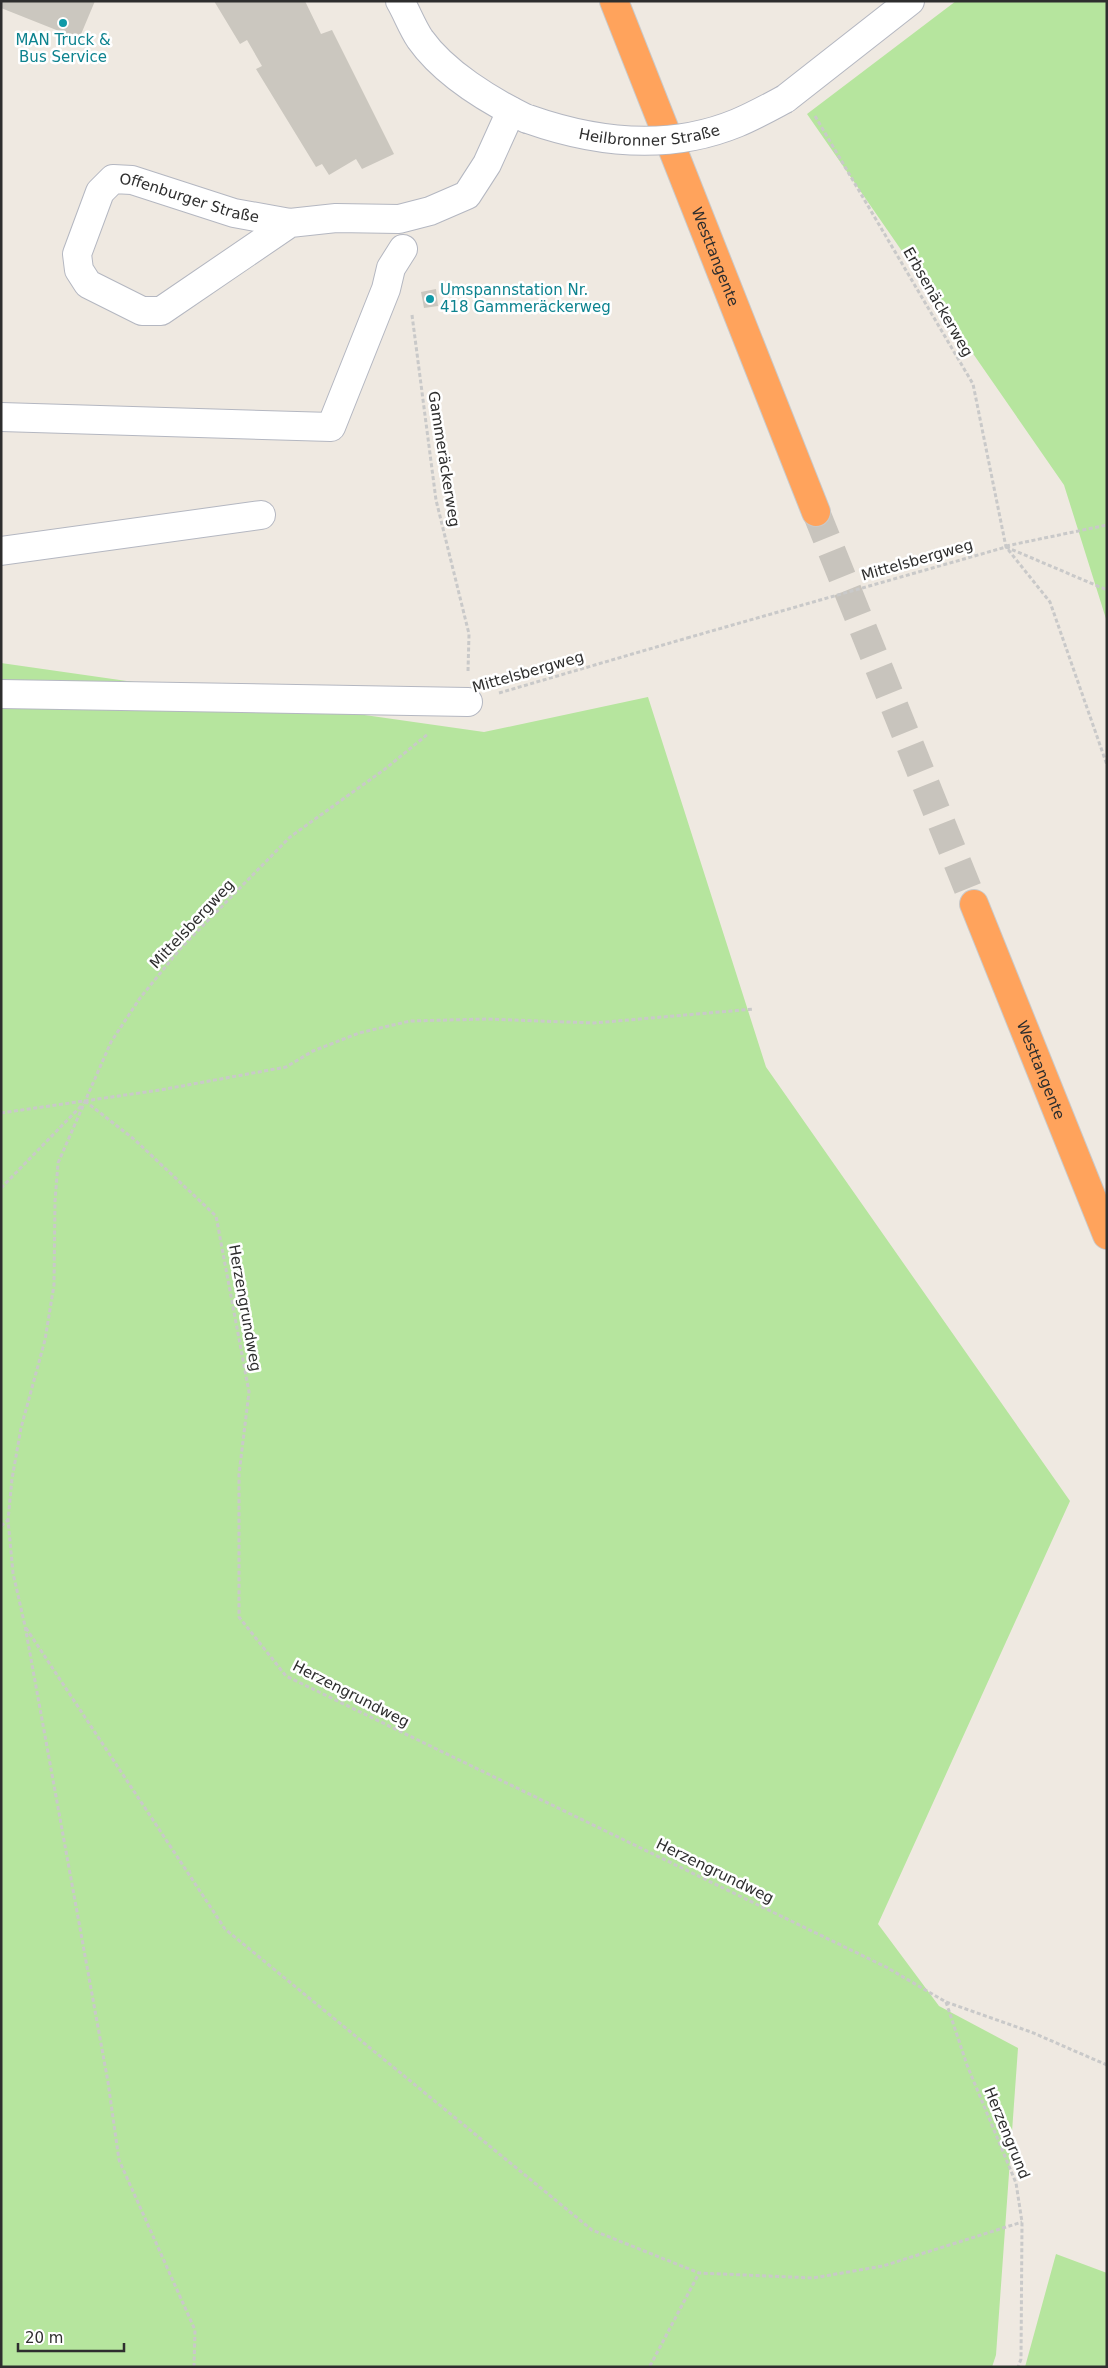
<svg xmlns="http://www.w3.org/2000/svg" width="1108" height="2368" viewBox="0 0 1108 2368" font-family="'DejaVu Sans',sans-serif">
  <rect width="100%" height="100%" fill="#efe9e1"/>
  <path fill="#b6e59e" d="M956,1H1107V622L1064,485L807,114Z
    M1,663L484,732L648,697L766,1067L1070,1501L878,1924L939,2006L1018,2048L996,2355L992,2367H1Z
    M1056,2254L1107,2273V2367H1025Z"/>
  <path fill="#cbc7bf" d="M1,1H95L79,39L1,8Z
    M214,1H305L321,34L332,30L394,154L362,169L356,159L329,175L322,164L316,167L256,69L262,66L247,40L240,44Z
    M436,289L438,306L424,308L421,292Z"/>
  <g fill="none" stroke-linecap="round" stroke-linejoin="round">
    <path stroke="#c8c4bd" stroke-width="28" stroke-dasharray="28 14" stroke-linecap="butt" d="M816,512L974,904"/>
    <g stroke="#b4b7c1" stroke-width="30">
      <g id="minor">
        <path d="M400,1C407,13 412,27 420,39C444,73 490,101 527,119"/>
        <path d="M785,99L910,1"/>
        <path id="s1" d="M290,223L161,311H142L88,284L79,270L77,254L100,192L113,179L132,180L234,213L290,223L336,218L399,219L430,211L467,195L487,164L511,111"/>
        <path d="M1,417L331,427L386,289L391,268L403,249"/>
        <path d="M1,551L261,515"/>
        <path d="M1,694L468,702"/>
      </g>
    </g>
    <g stroke="#c9c9c9" stroke-width="30">
      <g id="highway">
        <path id="s2" d="M614,1L816,512"/>
        <path id="s3" d="M974,904L1107,1235"/>
      </g>
    </g>
    <path stroke="#c9c9c9" stroke-width="3" stroke-dasharray="4 2.5" stroke-linecap="butt" d="M815,116L973,384L1006,547L1050,602L1107,765
      M412,315L436,500L469,634L468,671
      M1006,546L1107,525
      M1006,547L1107,590
      M499,693L687,638
      M85,1101L135,1140L216,1216L249,1392L239,1474V1617L286,1676L886,1967L946,2002L1031,2032L1107,2065
      M1,1113L160,1090L286,1067L313,1051L359,1033L410,1021L487,1019L594,1023L754,1009
      M1,1188L83,1104
      M1,1526L8,1520
      M26,1628L225,1929L592,2230L699,2273L813,2278L883,2266L1022,2222
      M946,2002L967,2065L1016,2183L1022,2222L1021,2359L1018,2367
      M650,2366L699,2273
      M194,2367L195,2330L119,2160L108,2082L25,1626L13,1573L8,1520L12,1479L21,1428L45,1340L54,1285L55,1201L58,1163L111,1042L140,998L180,949L290,837L385,769L428,734"/>
    <use href="#minor" stroke="#fff" stroke-width="28"/>
    <use href="#highway" stroke="#ffa35c" stroke-width="28"/>
    <g stroke="#b4b7c1" stroke-width="30" stroke-linecap="butt">
      <g id="minor-bridge">
        <path id="s4" d="M528,119C596,143 669,151 737,123C754,116 770,107 785,99"/>
      </g>
    </g>
    <path stroke="#c9c9c9" stroke-width="3" stroke-dasharray="4 2.5" stroke-linecap="butt" d="M687,638L1006,547"/>
    <use href="#minor-bridge" stroke="#fff" stroke-width="28"/>
  </g>
  <g fill="#0f9aa8" stroke="#fff" stroke-width="2">
    <circle cx="63" cy="23" r="5"/>
    <circle cx="430" cy="299" r="5"/>
  </g>
  <g text-anchor="middle" stroke-width="5" stroke-linejoin="round" paint-order="stroke">
    <g font-size="15" fill="#0d838f" stroke="#fff">
      <text x="63" y="45">MAN Truck &amp;<tspan x="63" dy="17">Bus Service</tspan></text>
      <text x="440" y="295" text-anchor="start">Umspannstation Nr.<tspan x="440" dy="17">418 Gammeräckerweg</tspan></text>
    </g>
    <g font-size="15" fill="#2e2e2e" stroke="#fff">
      <text dy="5" stroke="none"><textPath href="#s4" startOffset="124">Heilbronner Straße</textPath></text>
      <text dy="5" stroke="none"><textPath href="#s1" startOffset="432">Offenburger Straße</textPath></text>
      <text dy="5" stroke="none"><textPath href="#s2" startOffset="275">Westtangente</textPath></text>
      <text transform="translate(938 302) rotate(60)" y="5">Erbsenäckerweg</text>
      <text transform="translate(444 459) rotate(81)" y="5">Gammeräckerweg</text>
      <text transform="translate(917 560) rotate(-16)" y="5">Mittelsbergweg</text>
      <text transform="translate(528 672) rotate(-16)" y="5">Mittelsbergweg</text>
      <text transform="translate(192 924) rotate(-47)" y="5">Mittelsbergweg</text>
      <text dy="5" stroke="none"><textPath href="#s3" startOffset="179">Westtangente</textPath></text>
      <text transform="translate(245 1308) rotate(80)" y="5">Herzengrundweg</text>
      <text transform="translate(351 1694) rotate(27)" y="5">Herzengrundweg</text>
      <text transform="translate(715 1871) rotate(26)" y="5">Herzengrundweg</text>
      <text transform="translate(1007 2133) rotate(68)" y="5">Herzengrund</text>
    </g>
  </g>
  <rect width="1108" height="2368" fill="none" stroke="#2e2e2e" stroke-width="5"/>
  <path d="M18 2343v8h106v-8" fill="none" stroke="#2e2e2e" stroke-width="2.5"/>
  <text x="25" y="2343" font-size="15" fill="#2e2e2e" stroke="#ffffff" stroke-width="4" paint-order="stroke">20 m</text>
</svg>
